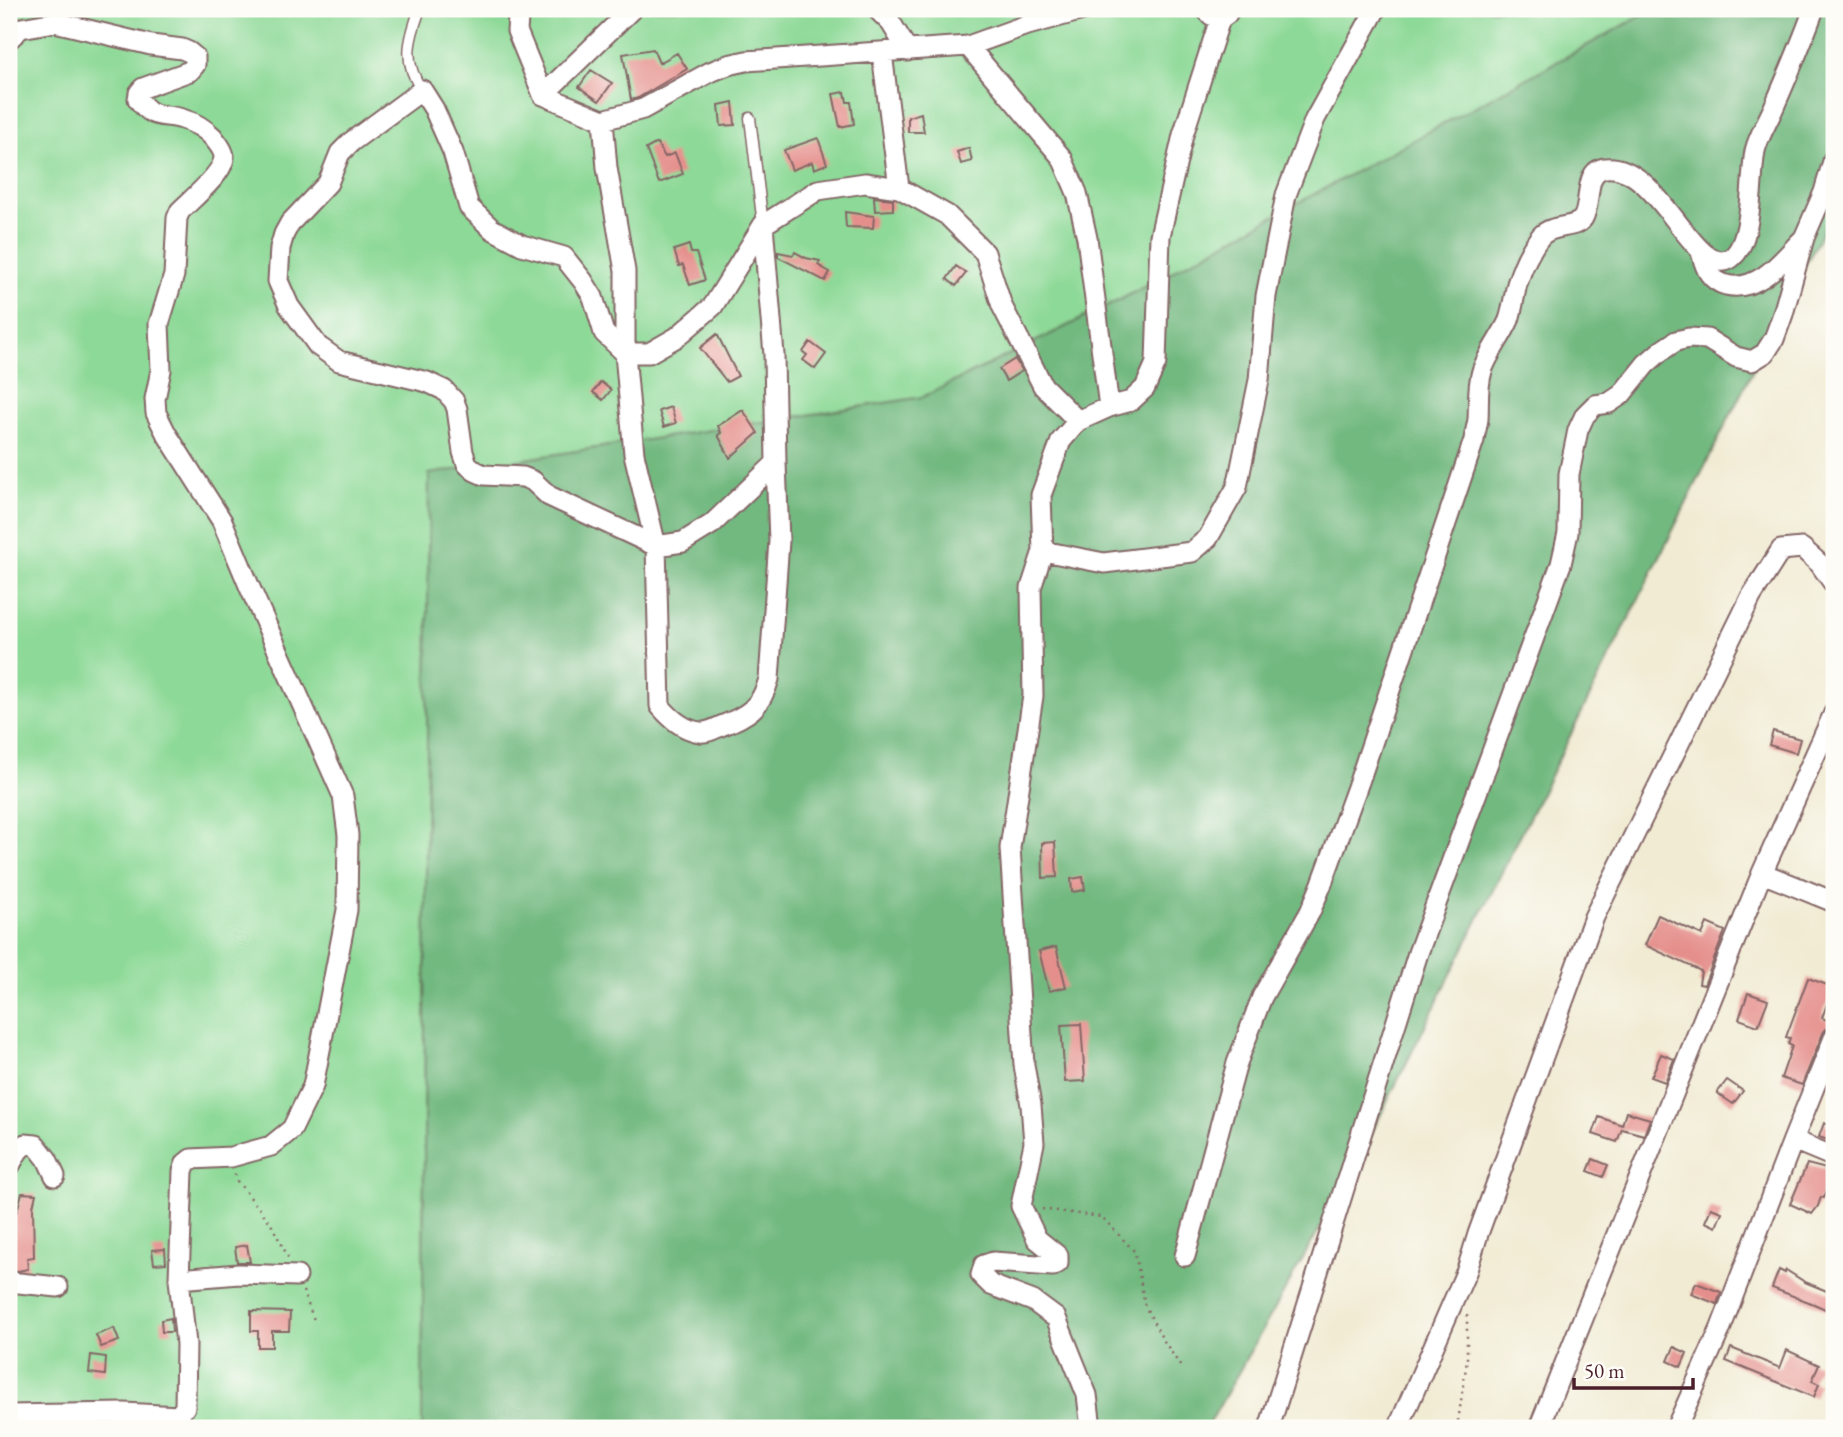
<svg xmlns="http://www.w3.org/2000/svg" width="1843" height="1437" viewBox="0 0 1843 1437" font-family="'EB Garamond',serif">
  <rect width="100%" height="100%" fill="#fdfcf7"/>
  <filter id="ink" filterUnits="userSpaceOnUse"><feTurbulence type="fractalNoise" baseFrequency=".0143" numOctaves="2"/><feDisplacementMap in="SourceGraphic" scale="14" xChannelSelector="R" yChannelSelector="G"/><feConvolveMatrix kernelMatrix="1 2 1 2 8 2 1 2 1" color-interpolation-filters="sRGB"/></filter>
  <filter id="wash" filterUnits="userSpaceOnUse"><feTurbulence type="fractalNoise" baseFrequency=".00686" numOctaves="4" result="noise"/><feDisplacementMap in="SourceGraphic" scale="28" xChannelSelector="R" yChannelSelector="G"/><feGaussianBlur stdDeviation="1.57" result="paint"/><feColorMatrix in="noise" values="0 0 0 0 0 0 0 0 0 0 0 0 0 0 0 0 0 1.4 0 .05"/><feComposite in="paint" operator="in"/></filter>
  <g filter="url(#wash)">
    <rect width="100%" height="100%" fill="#f1ebd3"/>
    <path fill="#8dd997" stroke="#6c7c61" stroke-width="2" d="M9,9H1654L1120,300L923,397L429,474L422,1428H9Z"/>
    <path fill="#72b980" stroke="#5e6c56" stroke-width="2" d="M1654,9H1834V208L1354,1168L1207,1428H422L429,474L923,397L1120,300Z"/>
    <g id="blocks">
      <path fill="#e58f8c" d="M653,49L659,63L677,53L687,69L638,98L631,100L623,54Z
        M591,70L612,83L599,101L579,87Z
        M845,92L847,102H851L854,124L840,127L833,94Z
        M733,102L735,125L721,126L719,105Z
        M921,113L924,132H908V117Z
        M818,138L827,164L814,169L812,162L792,170L784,150Z
        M657,143L665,157L675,153L683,174L659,183L646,149Z
        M969,148L972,161L961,164L957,152Z
        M874,197L893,199V210L875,211Z
        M845,212L874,216L873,228L846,227Z
        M689,245L691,253H696L705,280L690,285L683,265L679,266L674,250Z
        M778,252L793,255L795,252L806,258L820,261L818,265L830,272L825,281L778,257Z
        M956,266L966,273L956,286L947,279Z
        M717,334L738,376L727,382L700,348Z
        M810,342L826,354L815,369L803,360L807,355L803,352Z
        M1015,359L1022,371L1006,381L999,369Z
        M601,382L611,390L603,400L593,392Z
        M671,407L676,423L664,427L659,411Z
        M743,410L758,433L730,458L718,435L721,433L718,426Z
        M1773,731L1800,739L1796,753L1769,745Z
        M1055,842L1057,877L1043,878L1042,843Z
        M1083,877L1085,890L1072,892L1071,879Z
        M1658,915L1702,935L1707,923L1725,931L1704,985L1699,984L1701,971L1645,945Z
        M1056,947L1066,987L1049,991L1039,951Z
        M1808,978L1833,987L1822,1018L1834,1023L1833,1026L1826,1029L1823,1033L1802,1085L1781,1078L1792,1046L1788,1044L1790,1038L1786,1037Z
        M1748,993L1768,1000L1758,1026L1739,1019Z
        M1081,1024L1085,1081L1065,1082L1061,1025Z
        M1661,1054L1674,1059L1665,1082L1651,1077Z
        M1727,1080L1743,1091L1733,1104L1717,1093Z
        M1626,1112L1650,1119L1644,1135L1622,1129L1617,1142L1593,1134L1599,1117L1622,1125Z
        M1824,1123L1834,1127L1830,1141L1819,1137Z
        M1593,1159L1608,1165L1603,1177L1588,1171Z
        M1807,1164L1834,1171L1831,1186L1829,1185L1824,1198L1821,1197L1818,1206L1812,1214L1790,1204Z
        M22,1193L36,1194L33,1207L34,1257L27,1258L28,1269L18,1271L11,1270L9,1256L10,1255L12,1227L10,1212L17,1211Z
        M1711,1208L1722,1212L1716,1227L1705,1222Z
        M247,1245L250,1262H237L235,1247Z
        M165,1249L166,1263L154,1264L152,1250Z
        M1779,1270L1785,1273L1786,1270L1805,1282L1834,1294V1313L1814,1304L1772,1288Z
        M1696,1283L1721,1292L1717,1304L1691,1294Z
        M251,1311L290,1312L289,1331H272V1347H258V1331H251Z
        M171,1318L172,1332H162L161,1320Z
        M114,1328L119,1341L101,1347L96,1335Z
        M1674,1347L1687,1353L1681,1367L1668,1361Z
        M1731,1348L1780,1368L1787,1350L1819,1365L1812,1381L1819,1384L1814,1397L1726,1361Z
        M91,1355L106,1357L105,1375L89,1373Z"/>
    </g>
  </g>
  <g filter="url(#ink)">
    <use href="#blocks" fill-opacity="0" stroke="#846666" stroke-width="2"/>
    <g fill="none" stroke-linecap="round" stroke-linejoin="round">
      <g stroke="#846666" stroke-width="13">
        <path id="lane" d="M420,9C409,39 402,62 422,90
          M750,118L763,225"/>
      </g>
      <g stroke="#846666" stroke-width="23">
        <path id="street" d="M521,9L518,18L517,31L543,95L603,120L643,109L710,72L728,65L746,61L968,46L1024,26L1087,9
          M877,9L891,23L908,51
          M1206,9L1211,15L1220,19L1227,14L1229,9
          M9,39L21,28L55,22L151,45L182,49L189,52L195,57V65L190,71L143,88L139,93L138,99C154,122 164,112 185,120C196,123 205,129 213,137C217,143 223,148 224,156C225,172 192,199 180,211L177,218L174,275L159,324L161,370L155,399L156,413L166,433L222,521L250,588L343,796L348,835L347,910L313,1086L292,1129L271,1146L231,1157L191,1159L186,1163L183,1171L179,1279L186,1344L185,1407L178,1416L124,1413L9,1415
          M968,46L1062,158L1077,193L1087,238L1109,407L1078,421
          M882,53L899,188
          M543,95L632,9
          M603,120L607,168L625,271V353H649L677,337L713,306L763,225L818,190L865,183L899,188L947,215L985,253L1002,306L1043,386L1078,421L1061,441L1041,495L1043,551L1031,588L1033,696L1010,848L1024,1065L1031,1105L1034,1143L1021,1206L1037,1239L1058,1256V1263L1053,1266L993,1262L984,1265L981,1275L991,1285L1033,1301L1056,1318L1087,1395L1091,1428
          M763,225L774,355L776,463L779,541L769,679C761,708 747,716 721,726C714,729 707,733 700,732C683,730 670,718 660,706L656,546L634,454L625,353L604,333L593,297L583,281L564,257L522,245L492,229L469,207L453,152L434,109L422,90L351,142L340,153L328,183L290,223L284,234L280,248L278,281L289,306L318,346L339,361L427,382L444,390L454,401L457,409L463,452L467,464L475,471L484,475L523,477L533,481L549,496L656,546L683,542L712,524L776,463
          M1701,252C1703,259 1705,267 1709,273C1713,279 1719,283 1726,285C1759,293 1783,259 1803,239
          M1109,407L1131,401L1145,388L1156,363L1160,236L1183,135L1220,19
          M1043,551L1104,563L1192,552L1208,538L1237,487L1259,380L1266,296L1286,195L1315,119L1376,9
          M1762,873L1834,902
          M1793,1140L1834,1157
          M9,1167L18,1151L25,1144L36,1145L47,1159L55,1176
          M1185,1256L1237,1063L1262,997L1310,912L1321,886L1360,779L1474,440C1475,433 1477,426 1478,419C1479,403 1477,387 1482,371C1488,353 1501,338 1509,320C1513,308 1514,296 1517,284C1522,268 1531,248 1541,236C1553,223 1575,230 1583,218C1592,204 1583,171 1605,168C1659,161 1695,282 1731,258C1754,242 1750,177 1755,151C1758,137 1768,121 1774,107C1788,75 1802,42 1814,9
          M179,1279L239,1274L297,1276
          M9,1282L58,1287
          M1269,1428L1418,953L1561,564L1568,533L1569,474L1578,430L1585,415L1595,405L1609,403L1621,395L1646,364L1661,351L1676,341L1689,338L1707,339L1736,357L1752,361L1765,353L1774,339L1783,314L1804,238L1824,192L1834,158
          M1398,1428L1467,1270L1478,1234L1594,917L1751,597L1781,550L1802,548L1820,564L1834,584
          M1539,1428L1762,873L1834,713
          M1676,1428L1720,1330L1793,1140L1834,1038"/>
      </g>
      <path stroke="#846666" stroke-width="2.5" stroke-dasharray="2 5" stroke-linecap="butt" d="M235,1174L237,1181L270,1222L289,1259
        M1042,1209L1102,1217L1135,1252L1145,1306L1162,1338L1181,1367
        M303,1291L314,1320
        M1457,1428L1467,1360V1315"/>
      <use href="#lane" stroke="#fff" stroke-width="10"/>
      <use href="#street" stroke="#fff" stroke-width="19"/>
    </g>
  </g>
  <rect width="1843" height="1437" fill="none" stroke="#fdfcf7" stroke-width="35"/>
  <path d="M1574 1378v10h119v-10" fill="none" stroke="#4a1f2b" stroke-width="3.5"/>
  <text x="1584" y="1378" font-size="21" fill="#4a1f2b" stroke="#fdfcf7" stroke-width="5" paint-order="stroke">50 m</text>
</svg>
